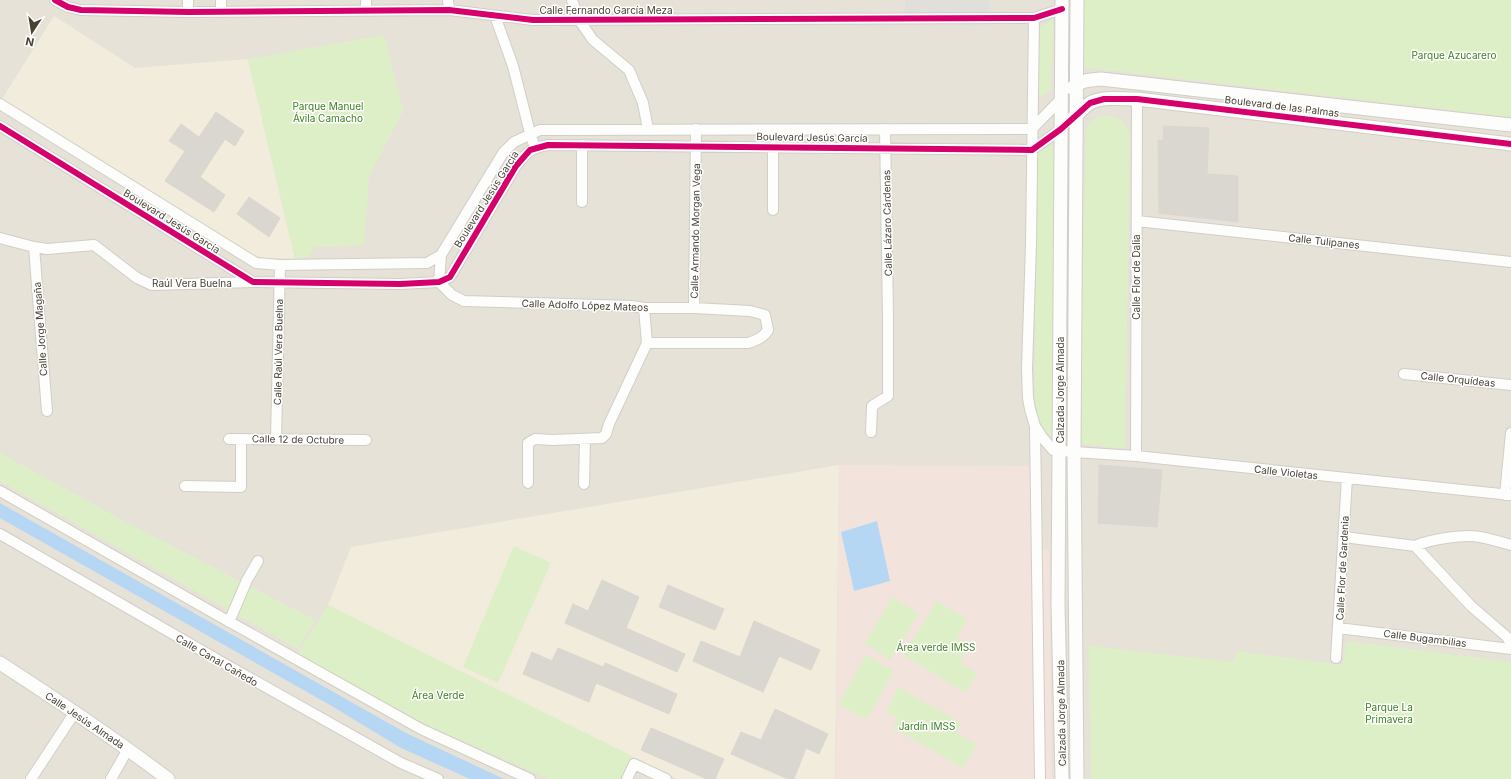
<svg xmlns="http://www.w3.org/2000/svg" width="1511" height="779" viewBox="0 0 1511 779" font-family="Inter,sans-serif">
  <rect width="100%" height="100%" fill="#f2f0ea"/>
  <path fill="#e7e2d7" d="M0,0H1511V779H0Z"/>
  <path fill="#f1ecdb" d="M54,16L135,68L248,59L295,259L263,258L247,252L2,99Z
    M839,465L835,779H677L328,605L351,547Z"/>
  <path fill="#f2e4dd" d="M839,465L1030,466L1031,548L1049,549L1052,779H836Z"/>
  <path fill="#ddefc7" d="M1083,0H1511V117L1082,67Z
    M1053,19L1051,90L1040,96L1038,94L1039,29Z
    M384,35L403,111L369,176L364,245L314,247L308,257L295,259L248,59Z
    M1099,116C1115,116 1123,117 1130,133L1125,449L1079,443L1086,131L1090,122Z
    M1049,142L1054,149L1056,157L1057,437C1039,434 1037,415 1035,400L1036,166L1039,150Z
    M0,453L126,522L315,620L298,649L0,481Z
    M514,546L551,563L498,683L463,667Z
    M892,597L919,613L890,660L865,644Z
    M937,601L967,619L957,638L970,645L960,663L977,673L966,693L903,655Z
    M328,605L632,756L622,779H549L425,724L298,654Z
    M1346,641L1511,662V779H1091L1089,646L1234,662L1236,651L1343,665Z
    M866,655L894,671L867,719L838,705Z
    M898,687L961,723L956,733L977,744L963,768L893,728L898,718L886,712Z"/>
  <path fill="#e1dfd9" d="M905,0H990L989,17L905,14Z"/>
  <path fill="#b5d7f4" d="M0,503L406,733L504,779H470L401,748L330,705L0,518Z
    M877,521L890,581L854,591L841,532Z"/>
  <path fill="#dad7d0" stroke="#dad7d0" d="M216,112L244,131L235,146L225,139L200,177L225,195L214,212L165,181L185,151L169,141L181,124L199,137Z
    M1164,126L1209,128L1207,174L1238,176V222L1159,213L1158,140L1163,141Z
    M249,197L280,218L269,237L237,214Z
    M1099,465L1162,470L1157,527L1098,523Z
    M602,580L639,597L626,628L685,654L677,672L565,623L573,604L588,611Z
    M668,585L724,609L715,630L659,607Z
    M754,621L820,650L811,670L779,656L763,692L693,661L701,641L740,657Z
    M558,648L603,667L605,663L677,694L669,714L596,683L589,702L523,674L532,652L552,661Z
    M775,709L828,734L819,754L806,748L794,779H788L731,754L741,732L761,740Z
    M651,728L724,759L715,779H707L641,750Z"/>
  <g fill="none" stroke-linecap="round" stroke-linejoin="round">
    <g stroke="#d0cec7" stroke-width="12">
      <path id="minor" d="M55,0L68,7L81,10L188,12L449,10L533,20L1034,18L1062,9
        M366,0V11
        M448,0L449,10
        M572,0L579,20L593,40L629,70L643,103L648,129
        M221,11V0
        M188,12V0
        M495,16L513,66L530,133L535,148
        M1034,18L1031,244L1027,369L1028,398L1030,409L1035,426L1042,437L1053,450L1074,452L1136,456L1511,495
        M0,104L256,263L280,265L427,263L441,255L503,153L514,142L540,130L1032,129L1061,99
        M0,126L253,282L400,284L439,282L450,277L516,166C527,152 531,148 548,145L1032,150L1061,129
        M773,147V210
        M582,202V145
        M1137,221L1511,262
        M0,238L34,247L47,249L94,245L137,278L152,285L253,282
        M34,247L47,411
        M441,255L439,282L452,295L464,301L632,306L644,308H694L750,311L765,315L768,330C763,338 757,340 748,343H647
        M694,308L696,129
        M1404,374L1511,385
        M1035,428L1040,779
        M871,432L872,406L888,396V317L885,129
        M276,438L280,265
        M229,439L366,440
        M1136,456L1137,99
        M528,483V443L535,439L553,440L602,438L606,434L609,424L647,343L644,308
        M584,484L585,439
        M185,486L241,487V439
        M0,491L212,612L421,729L530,779
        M1505,495L1511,433
        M0,534L225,664L401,763L438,779
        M1344,537L1415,546C1431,539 1464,534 1480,537C1491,539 1501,542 1511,545
        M1415,546L1471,606L1507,637L1511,644
        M229,622L247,580L258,561
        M1338,628L1511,649
        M1336,658L1347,478
        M31,779L75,712
        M111,779L128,749
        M627,779L634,764L666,779"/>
    </g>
    <g stroke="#d0cec7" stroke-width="15">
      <path id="tertiary" d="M1062,0L1058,604L1062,779
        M1072,88C1081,80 1090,80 1101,79L1511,125
        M1074,117C1079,113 1085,106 1090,103C1104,96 1123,99 1137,99L1511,144
        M0,663C57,700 114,738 168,779
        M1077,779L1074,452L1077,0"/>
    </g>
    <use href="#minor" stroke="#fdfdfc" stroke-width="10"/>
    <use href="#tertiary" stroke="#fdfdfc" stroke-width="13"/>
    <g stroke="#fff" stroke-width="8">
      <path id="cycleway" d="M55,0L68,7L81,10L188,12L449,10L533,20L1034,18L1062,9
        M0,126L253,282L400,284L439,282L450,277L516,166L530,150L548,145L1032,150L1061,129L1090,103L1104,99H1137L1511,144"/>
    </g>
    <use href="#cycleway" stroke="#d6006c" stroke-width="6"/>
  </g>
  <g text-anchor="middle" stroke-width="3" stroke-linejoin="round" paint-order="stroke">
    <g font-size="10" fill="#494234" stroke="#fff">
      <text x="606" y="14">Calle Fernando García Meza</text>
      <text transform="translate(1282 106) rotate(7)" y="4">Boulevard de las Palmas</text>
      <text transform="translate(812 137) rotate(1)" y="4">Boulevard Jesús García</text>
      <text transform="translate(486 199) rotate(-58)" y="4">Boulevard Jesús García</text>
      <text transform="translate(172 221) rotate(32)" y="4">Boulevard Jesús García</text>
      <text transform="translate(887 223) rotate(-91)" y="4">Calle Lázaro Cárdenas</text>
      <text transform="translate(695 231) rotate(-89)" y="4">Calle Armando Morgan Vega</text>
      <text transform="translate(1324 241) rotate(6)" y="4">Calle Tulipanes</text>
      <text transform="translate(1136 277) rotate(-90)" y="4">Calle Flor de Dalia</text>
      <text x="192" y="287">Raúl Vera Buelna</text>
      <text transform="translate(585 305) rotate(2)" y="4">Calle Adolfo López Mateos</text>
      <text transform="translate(40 329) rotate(-94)" y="4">Calle Jorge Magaña</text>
      <text transform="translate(278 352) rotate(-89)" y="4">Calle Raúl Vera Buelna</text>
      <text transform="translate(1458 379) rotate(6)" y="4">Calle Orquídeas</text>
      <text transform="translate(1060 390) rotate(-90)" y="4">Calzada Jorge Almada</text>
      <text transform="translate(298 439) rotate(1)" y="4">Calle 12 de Octubre</text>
      <text transform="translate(1286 472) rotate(6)" y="4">Calle Violetas</text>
      <text transform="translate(1342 568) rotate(-87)" y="4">Calle Flor de Gardenia</text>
      <text transform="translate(1425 638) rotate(7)" y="4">Calle Bugambilias</text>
      <text transform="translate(217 660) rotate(30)" y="4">Calle Canal Cañedo</text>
      <text transform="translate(1061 713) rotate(-91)" y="4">Calzada Jorge Almada</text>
      <text transform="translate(85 720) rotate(34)" y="4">Calle Jesús Almada</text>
    </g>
    <g font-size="10" fill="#3e8220" stroke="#fff">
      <text x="1454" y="59">Parque Azucarero</text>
      <text x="328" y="110">Parque Manuel<tspan x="328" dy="12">Ávila Camacho</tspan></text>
      <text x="936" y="651">Área verde IMSS</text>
      <text x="438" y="699">Área Verde</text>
      <text x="1389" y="711">Parque La<tspan x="1389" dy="12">Primavera</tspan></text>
      <text x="927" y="730">Jardín IMSS</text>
    </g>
  </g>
  <g transform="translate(32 32) rotate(192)" stroke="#ffffff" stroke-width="3" paint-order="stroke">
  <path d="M0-3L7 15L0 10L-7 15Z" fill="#494234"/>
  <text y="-6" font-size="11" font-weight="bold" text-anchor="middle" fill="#494234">N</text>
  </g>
</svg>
